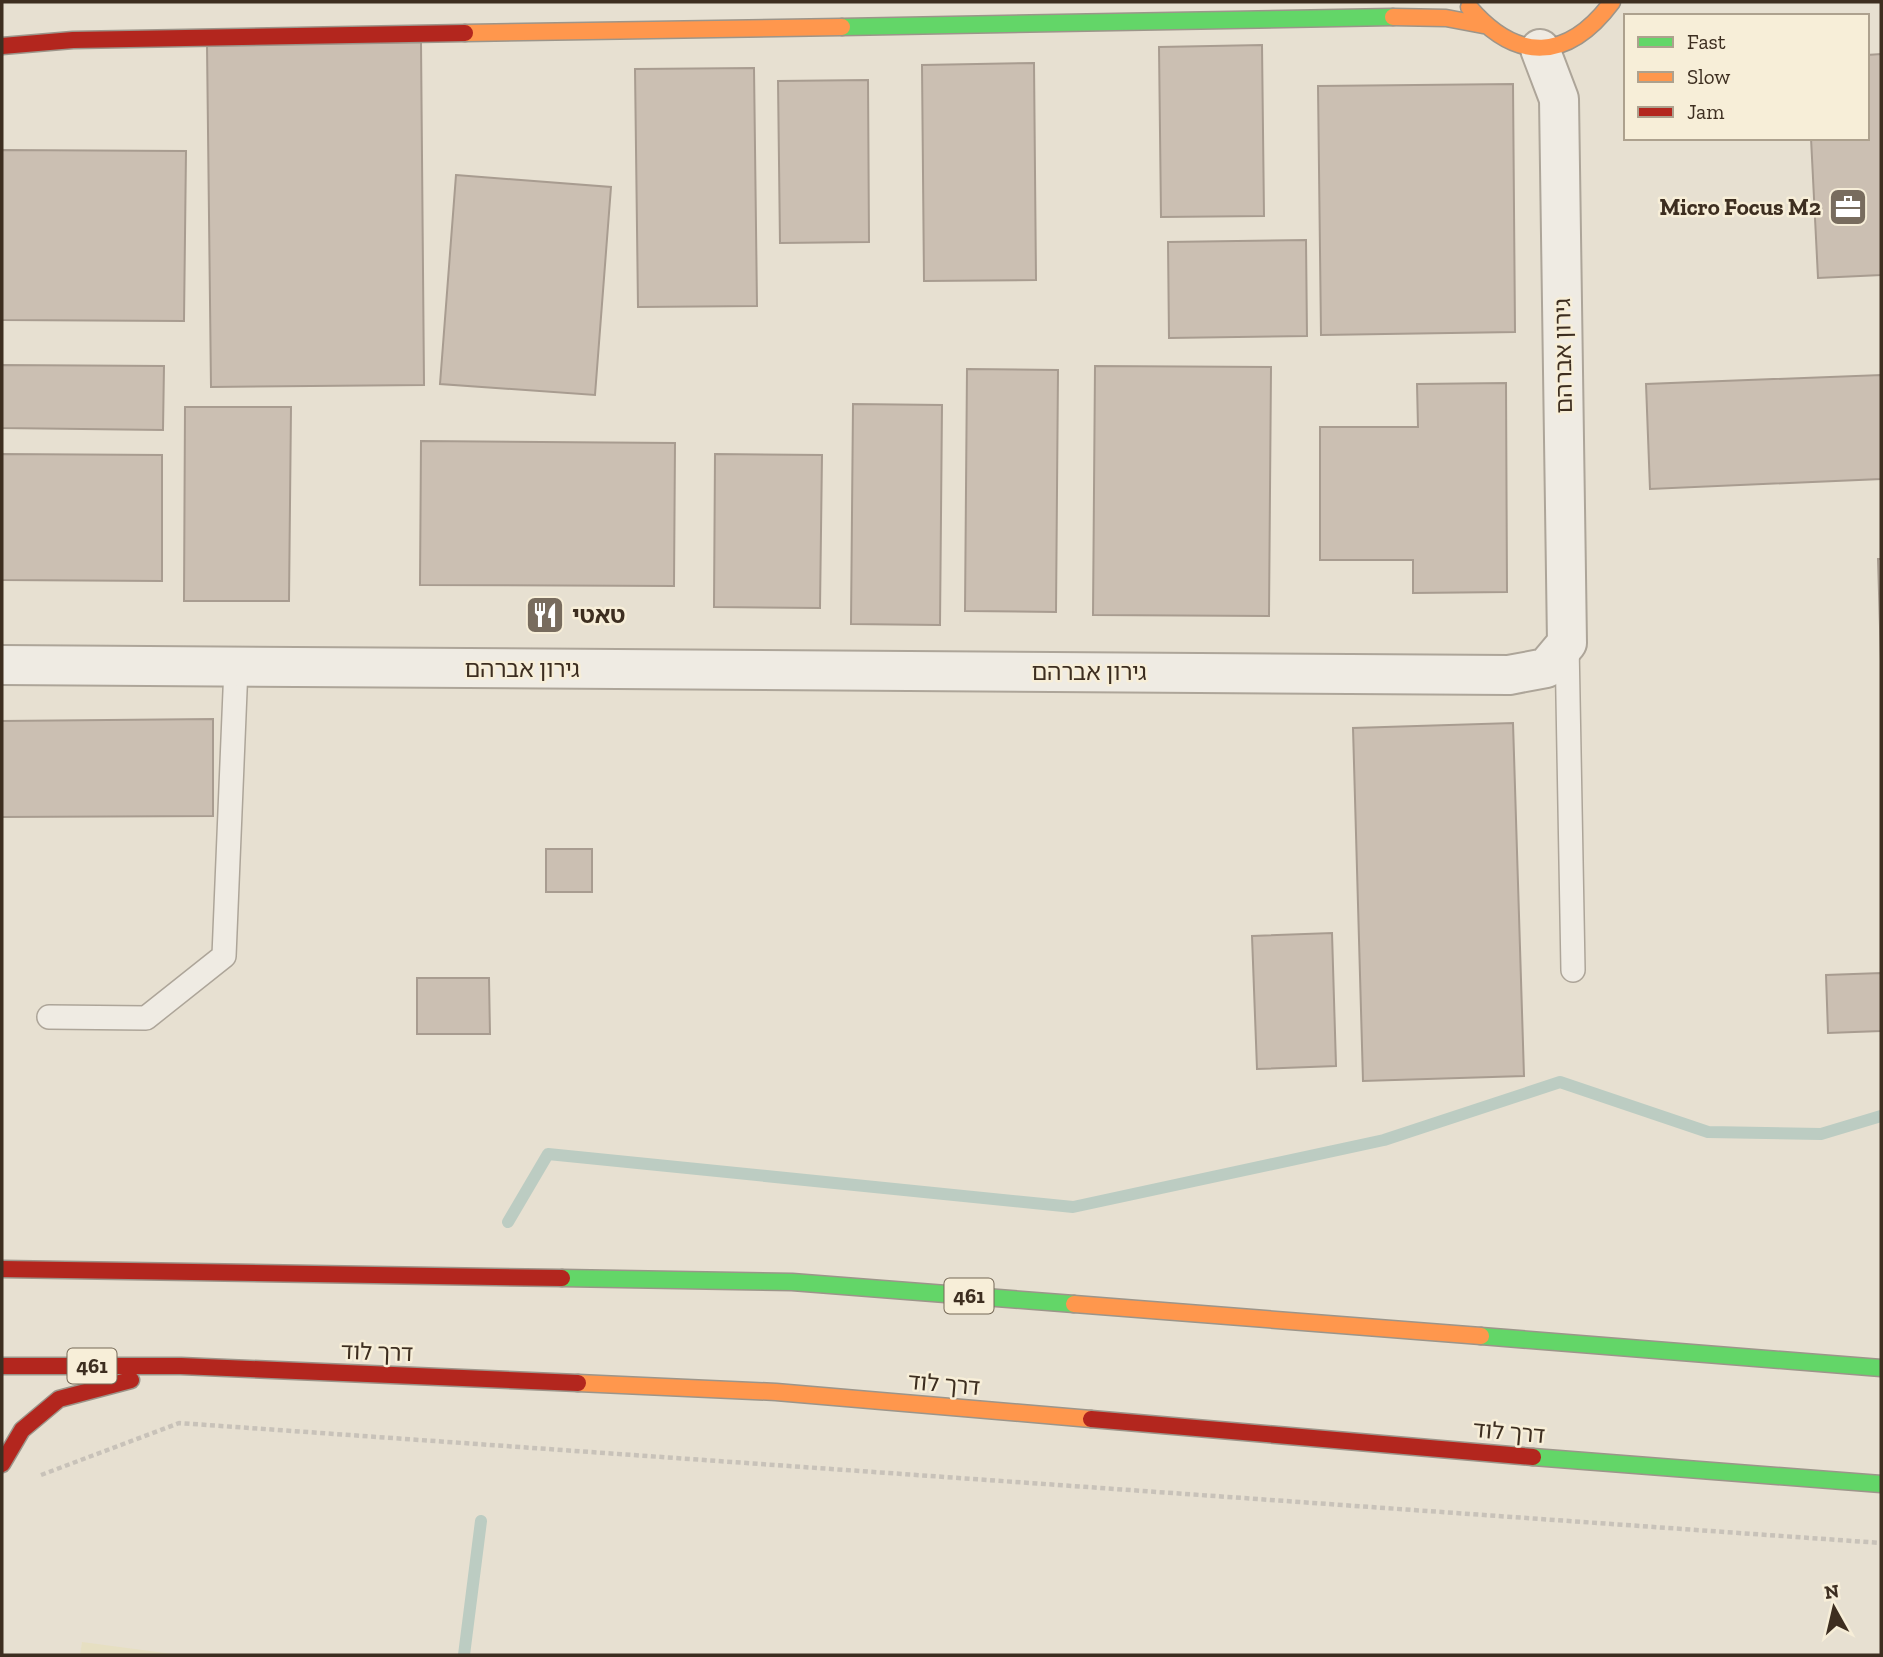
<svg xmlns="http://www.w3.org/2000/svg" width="1883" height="1657" viewBox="0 0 1883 1657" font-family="'Zilla Slab','Noto Sans Hebrew',serif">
  <rect width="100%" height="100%" fill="#e7e0d1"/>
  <path fill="#e6dfc2" d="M82,1642L180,1655H80Z"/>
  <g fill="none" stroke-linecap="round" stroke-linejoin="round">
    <path stroke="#bcccc2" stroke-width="12" d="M508,1222L548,1154L1073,1207L1384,1140L1560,1082L1708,1132L1821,1134L1881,1116
      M464,1655L481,1521"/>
  </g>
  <path fill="#cbbfb2" stroke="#a89c90" stroke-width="2" d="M421,42L424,385L211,387L207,45Z
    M1262,45L1264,216L1161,217L1159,47Z
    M1881,54V275L1818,278L1811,138H1867V55Z
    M1034,63L1036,280L924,281L922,65Z
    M754,68L757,306L638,307L635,69Z
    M868,80L869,242L780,243L778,81Z
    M1513,84L1515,332L1321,335L1318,86Z
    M2,150L186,151L184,321L2,320Z
    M456,175L611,187L595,395L440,384Z
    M1306,240L1307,336L1169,338L1168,242Z
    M2,365L164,366L163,430L2,428Z
    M1095,366L1271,367L1269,616L1093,615Z
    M967,369L1058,370L1056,612L965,611Z
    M1881,375V479L1650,489L1646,384Z
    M1506,383L1507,592L1413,593V560H1320V427H1418L1417,384Z
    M853,404L942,405L940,625L851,624Z
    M185,407H291L289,601H184Z
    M421,441L675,443L674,586L420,585Z
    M2,454L162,455V581L2,580Z
    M715,454L822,455L820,608L714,607Z
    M1878,559H1881V661Z
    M213,719V816L2,817V721Z
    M1513,723L1524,1076L1363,1081L1353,728Z
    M546,849H592V892H546Z
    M1332,933L1336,1066L1257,1069L1252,936Z
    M1881,973V1031L1828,1033L1826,975Z
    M417,978H489L490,1034H417Z"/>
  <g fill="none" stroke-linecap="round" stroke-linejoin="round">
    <g stroke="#ada599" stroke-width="26">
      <path id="lane" d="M1567,643L1573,970
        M49,1017L146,1018L224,956L236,667"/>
    </g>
    <g stroke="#ada599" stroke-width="42">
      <path id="street" d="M2,665L1509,675L1546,668L1567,643L1559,99L1540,49"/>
    </g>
    <g stroke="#9c958a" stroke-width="19">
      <path id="fast" d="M842,27L1393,17
        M562,1278L792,1282L1074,1304
        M1481,1336L1881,1368
        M1533,1457L1881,1484"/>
    </g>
    <g stroke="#9c958a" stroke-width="19">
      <path id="slow" d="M1469,7C1517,63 1568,61 1612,2
        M1393,17L1446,18L1483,25
        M465,33L842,27
        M1074,1304L1481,1336
        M578,1383L776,1392L1091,1419"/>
    </g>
    <g stroke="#9c958a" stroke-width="19">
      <path id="jam" d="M2,46L73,40L465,33
        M2,1269L562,1278
        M2,1366H181L578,1383
        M1091,1419L1533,1457
        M2,1464L22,1430L59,1399L131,1380"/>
    </g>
    <path stroke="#c8c2b9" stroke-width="4.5" stroke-dasharray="5 3.5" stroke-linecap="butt" d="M41,1475L179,1423L1881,1543"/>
    <use href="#lane" stroke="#efebe3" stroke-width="23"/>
    <use href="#street" stroke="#efebe3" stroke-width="38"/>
    <use href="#fast" stroke="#63d668" stroke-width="16"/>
    <use href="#slow" stroke="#ff974d" stroke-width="16"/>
    <use href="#jam" stroke="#b3261e" stroke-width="16"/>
  </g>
  <defs>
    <g id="office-square" transform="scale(2.0125)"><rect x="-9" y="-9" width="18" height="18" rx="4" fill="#786c5e" stroke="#f7eed8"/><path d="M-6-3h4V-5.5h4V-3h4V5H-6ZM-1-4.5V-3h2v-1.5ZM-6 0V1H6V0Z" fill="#fff"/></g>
    <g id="restaurant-square" transform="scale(2.0125)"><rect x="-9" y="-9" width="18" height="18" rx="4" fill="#786c5e" stroke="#f7eed8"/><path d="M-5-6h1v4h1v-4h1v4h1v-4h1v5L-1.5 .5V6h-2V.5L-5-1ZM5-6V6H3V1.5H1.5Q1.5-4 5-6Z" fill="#fff"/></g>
  </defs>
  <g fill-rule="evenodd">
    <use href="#office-square" x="1848" y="207"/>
    <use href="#restaurant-square" x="545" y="615"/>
  </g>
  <g text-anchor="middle" stroke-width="5" stroke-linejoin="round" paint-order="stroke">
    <g fill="#f7eed8" stroke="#756857" stroke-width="2">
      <rect x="944.5" y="1278.5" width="49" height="35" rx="5"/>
      <rect x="67.5" y="1348.5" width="49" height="35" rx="5"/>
    </g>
    <g font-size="21" font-weight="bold" fill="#3d2e20">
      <text x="969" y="1303">461</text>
      <text x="92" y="1373">461</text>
    </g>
    <g font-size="23" font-weight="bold" fill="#3d2e20" stroke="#f7eed8" text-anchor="end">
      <text x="1821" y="215">Micro Focus M2</text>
      <text x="572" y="623" text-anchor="start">טאטי</text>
    </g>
    <g font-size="23" fill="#3d2e20" stroke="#f7eed8">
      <text transform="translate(1563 356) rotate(-91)" y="8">גירון אברהם</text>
      <text x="522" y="677">גירון אברהם</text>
      <text x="1089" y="680">גירון אברהם</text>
      <text transform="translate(377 1352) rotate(2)" y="8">דרך לוד</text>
      <text transform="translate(944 1384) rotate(5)" y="8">דרך לוד</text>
      <text transform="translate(1509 1432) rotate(5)" y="8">דרך לוד</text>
    </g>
  </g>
  <rect width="1883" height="1657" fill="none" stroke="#3d2e20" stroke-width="7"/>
  <rect x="1624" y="14" width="245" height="126" fill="#f7eed8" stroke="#ada18e" stroke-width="2"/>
  <rect x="1638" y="37" width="35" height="10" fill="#63d668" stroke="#ada18e" stroke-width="2"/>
  <text x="1687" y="49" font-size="21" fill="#3d2e20">Fast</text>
  <rect x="1638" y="72" width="35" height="10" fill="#ff974d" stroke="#ada18e" stroke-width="2"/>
  <text x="1687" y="84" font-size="21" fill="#3d2e20">Slow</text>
  <rect x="1638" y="107" width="35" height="10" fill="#b3261e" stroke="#ada18e" stroke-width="2"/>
  <text x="1687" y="119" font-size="21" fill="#3d2e20">Jam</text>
  <g transform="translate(1834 1608) rotate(352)" stroke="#f7eed8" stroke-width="5" paint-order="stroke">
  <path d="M0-5L12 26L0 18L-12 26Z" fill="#3d2e20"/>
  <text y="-10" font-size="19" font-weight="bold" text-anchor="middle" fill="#3d2e20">N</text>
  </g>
</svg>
